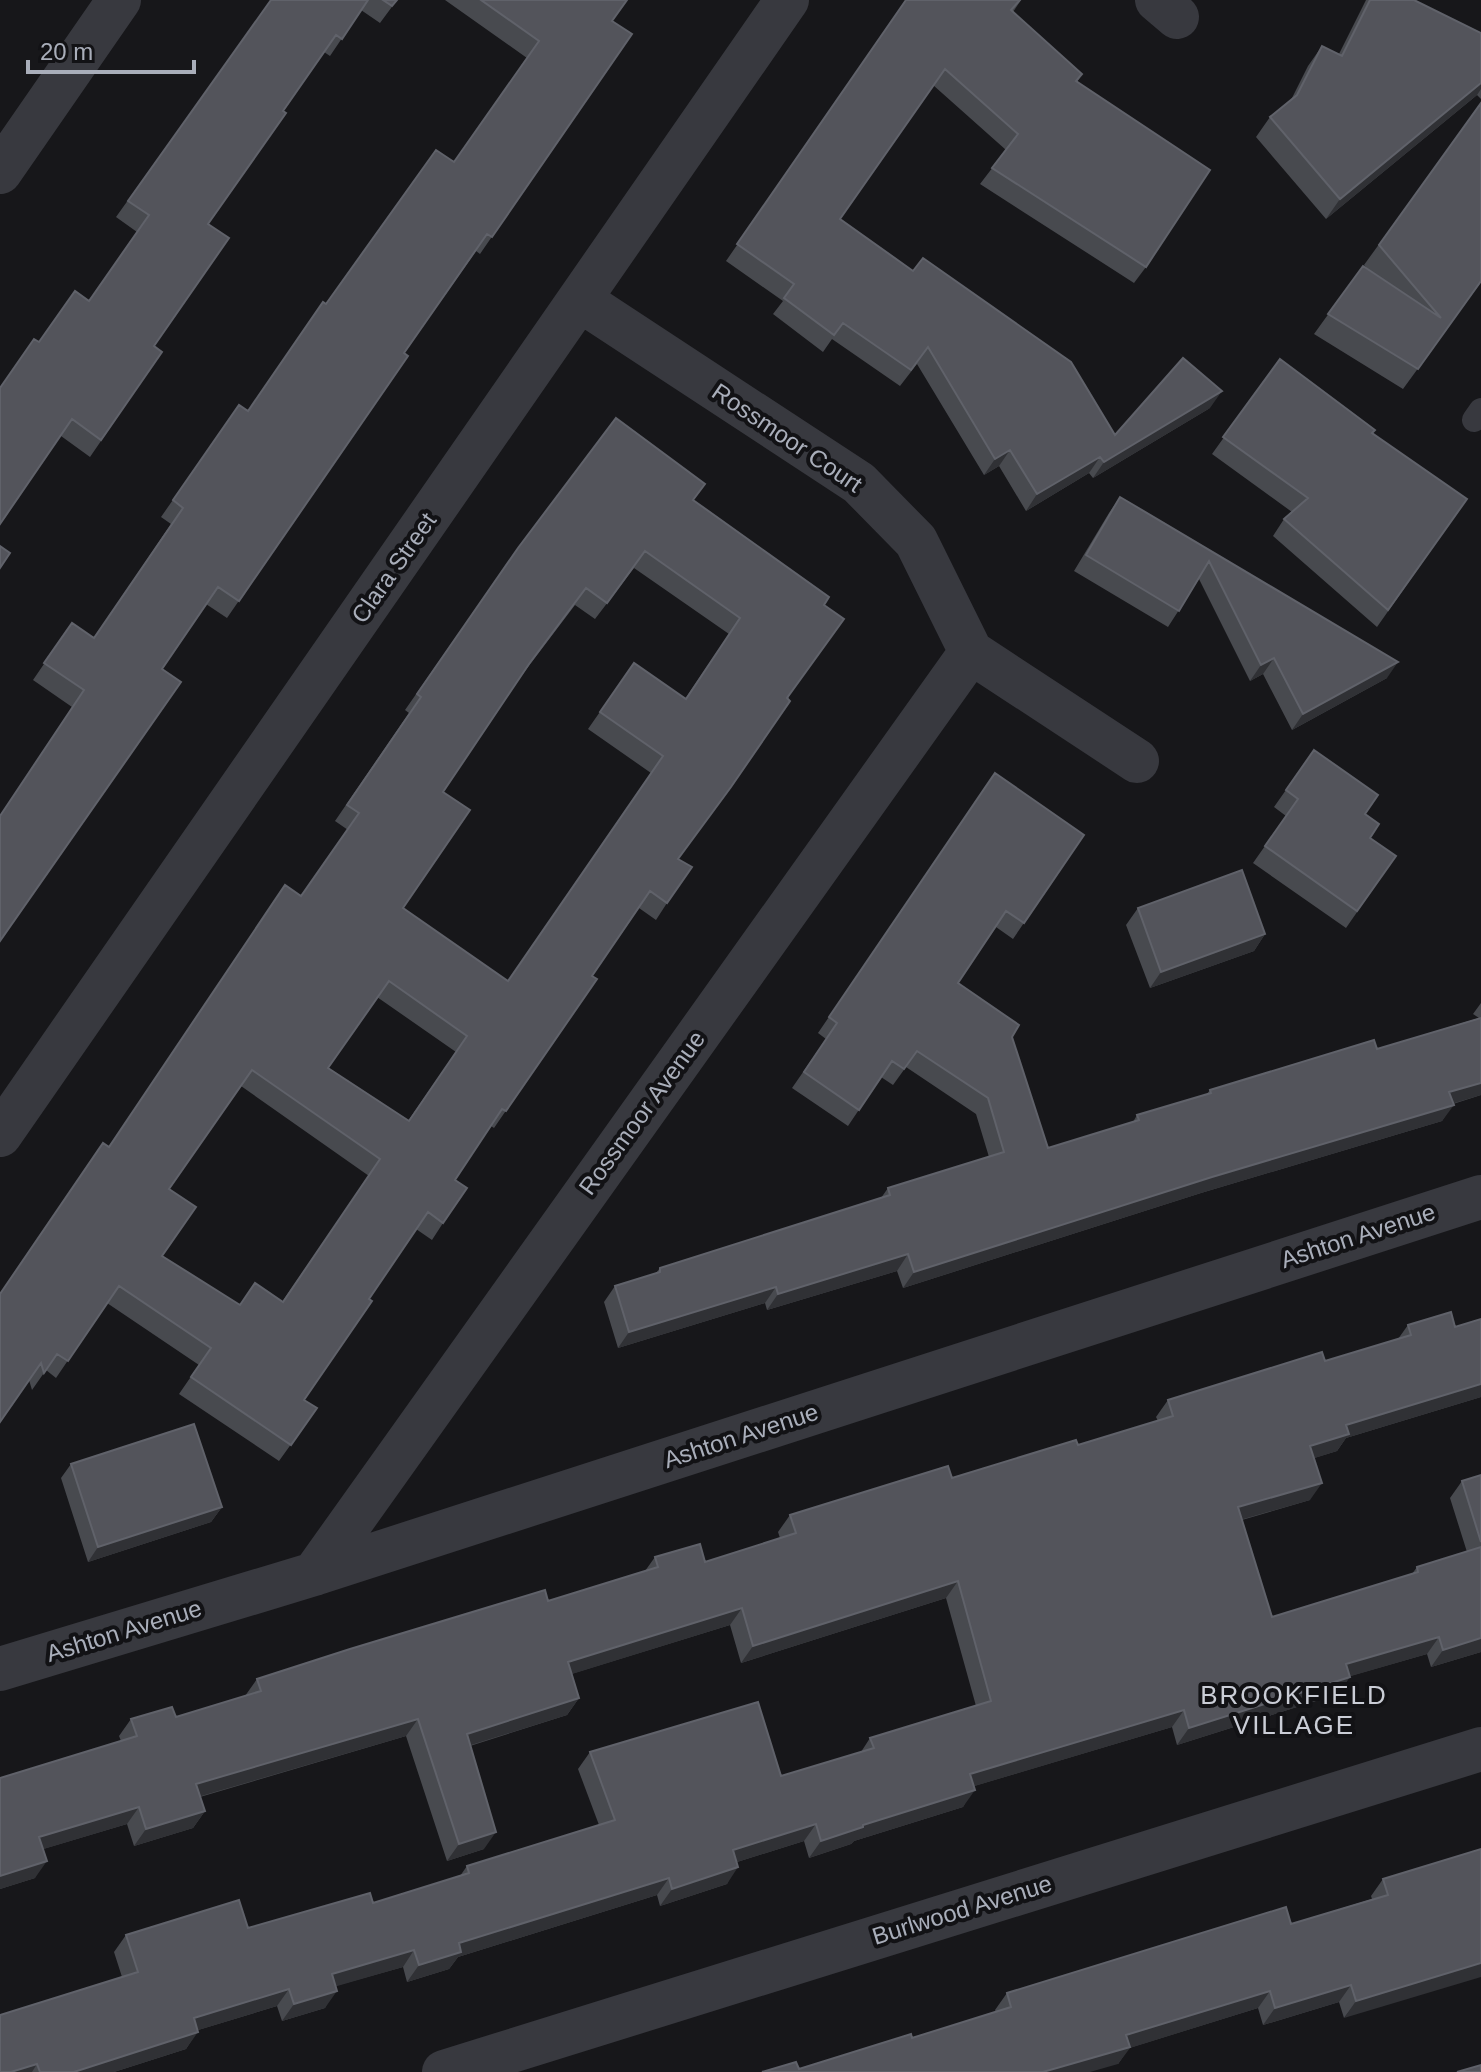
<svg xmlns="http://www.w3.org/2000/svg" width="1481" height="2072" viewBox="0 0 1481 2072" font-family="Arial,sans-serif">
  <rect width="100%" height="100%" fill="#17171a"/>
  <g fill="none" stroke-linecap="round" stroke-linejoin="round">
    <path stroke="#38393f" stroke-width="24" d="M1474,420L1481,410"/>
    <path stroke="#38393f" stroke-width="44" d="M1157,0L1177,17
      M0,172L119,0
      M580,300L859,483L916,541L971,652L1137,761
      M0,1135L787,0
      M314,1574L971,652
      M0,1669L314,1574L1481,1197
      M444,2072L1481,1749"/>
  </g>
  <path fill="#484a4f" fill-rule="evenodd" d="M271,0H397L380,23L361,10L330,56L324,52L283,111L208,224L154,346L162,352L90,457L61,436L39,342L89,301L137,232L116,217Z
    M445,0H627L612,21L632,34L480,254L476,251L404,353L408,356L227,618L206,604L72,707L33,680L72,623L94,638L171,524L161,517L239,405L248,411L326,304L454,162L527,58Z
    M906,0H1021L1013,12L1082,74L1077,82L1146,267L1134,283L980,184L1006,150L933,85L840,219L1115,435L1210,408L1093,478L1089,473L1026,511L999,466L984,475L917,364L900,386L832,339L823,352L773,314L783,301L726,261Z
    M1366,0H1414L1481,33V99L1477,95L1326,219L1256,137L1270,117L1291,100L1308,66L1322,46L1339,54Z
    M1481,103V282L1403,389L1314,334L1363,266L1369,271L1364,265Z
    M1280,359L1372,433L1467,499L1377,627L1273,536L1284,519L1292,512L1212,454Z
    M1120,497L1387,678L1292,730L1263,674L1250,681L1199,579L1168,627L1074,571L1109,513Z
    M693,501L824,605L788,699L678,859L667,903L656,920L639,908L592,976L597,979L494,1128L491,1126L455,1180L443,1223L432,1240L416,1229L369,1299L304,1400L317,1408L279,1461L179,1394L199,1365L107,1303L56,1378L46,1370L32,1390L29,1380L108,1147L301,896L348,830L335,821L409,713L405,710L518,548ZM634,568L729,634L685,699L634,663L588,729L651,773L508,981L403,908L443,792L522,675L575,605L595,619ZM377,997L456,1052L408,1121L328,1068ZM241,1086L369,1176L282,1302L240,1305L162,1256L169,1189Z
    M1314,750L1365,814L1370,838L1396,856L1346,928L1253,863L1286,816L1274,807Z
    M995,773L1084,835L1013,939L996,927L958,983L1012,1037L1048,1148L1133,1122L1137,1115L1207,1094L1210,1090L1377,1049L1479,1018L1473,1014L1481,1003V1095L1453,1104L1442,1121L1201,1193L903,1288L897,1271L767,1310L765,1303L618,1348L604,1302L615,1286L656,1273L660,1268L881,1198L888,1188L989,1157L976,1114L906,1067L893,1085L881,1077L848,1126L792,1088L826,1039L818,1033Z
    M1138,908L1265,934L1254,951L1150,988L1126,925Z
    M1481,1319V1397L1346,1438L1337,1451L1314,1458L1310,1500L1242,1520L1272,1617L1412,1574L1417,1567L1467,1552L1450,1498L1462,1481L1481,1475V1652L1431,1667L1427,1654L1350,1676L1338,1694L1177,1745L1172,1727L974,1786L963,1807L854,1841L851,1844L809,1858L804,1841L737,1862L727,1884L660,1906L657,1895L458,1957L449,1969L407,1982L403,1967L335,1986L325,2008L282,2021L277,2006L198,2030L186,2049L114,2072H0L122,1977L114,1952L126,1935L248,1928L373,1903L460,1876L467,1866L599,1825L578,1769L590,1752L781,1776L861,1752L870,1738L976,1706L946,1598L741,1663L730,1625L571,1674L579,1698L567,1715L470,1746L484,1849L447,1861L406,1736L200,1797L205,1811L193,1828L134,1846L127,1824L43,1849L35,1878L0,1889V1778L121,1741L119,1736L131,1719L176,1717L245,1696L257,1679L548,1601L645,1571L655,1557L705,1562L780,1538L778,1532L790,1515L952,1478L1078,1445L1158,1421L1156,1417L1168,1400L1325,1361L1398,1339L1408,1325L1455,1327Z
    M71,1464L222,1507L211,1522L88,1562L61,1478Z
    M1481,1849L1344,2018L1339,2002L1263,2025L1258,2008L1129,2048L1118,2064L799,2069L912,2038L996,2012L995,2010L1007,1993L1291,1924L1372,1899L1371,1896L1383,1879Z"/>
  <path fill="#303135" d="M1481,83V89L1477,95L1326,219L1340,199Z
    M1222,391L1210,408L1093,478L1104,462Z
    M1010,450L999,466L984,475L995,459Z
    M1100,457L1089,473L1026,511L1037,494Z
    M1274,658L1263,674L1250,681L1261,665Z
    M1398,662L1387,678L1292,730L1303,714Z
    M1265,934L1254,951L1150,988L1161,972Z
    M1481,1083V1095L1438,1108L1449,1092Z
    M1454,1105L1442,1121L1201,1193L903,1288L914,1272L1212,1177Z
    M908,1254L897,1271L767,1310L778,1294Z
    M776,1287L765,1303L618,1348L629,1332Z
    M1481,1384V1397L1346,1438L1337,1451L1299,1463L1310,1446L1346,1425Z
    M1322,1483L1310,1500L1226,1524L1238,1507Z
    M222,1507L211,1522L88,1562L98,1547Z
    M958,1581L946,1598L741,1663L753,1646Z
    M742,1608L730,1625L556,1679L568,1662Z
    M1439,1637L1427,1654L1334,1681L1346,1664Z
    M1481,1638V1652L1431,1667L1443,1650Z
    M1350,1677L1338,1694L1177,1745L1189,1728Z
    M579,1698L567,1715L455,1750L467,1734Z
    M1184,1710L1172,1727L958,1791L970,1774Z
    M418,1719L406,1736L184,1801L196,1784Z
    M975,1790L963,1807L854,1841L851,1844L809,1858L821,1841L863,1825Z
    M139,1807L127,1824L27,1854L39,1837Z
    M205,1811L193,1828L134,1846L146,1829Z
    M816,1824L804,1841L721,1867L733,1850Z
    M496,1832L484,1849L447,1861L459,1844Z
    M47,1861L35,1878L0,1889V1876Z
    M738,1867L727,1884L660,1906L672,1889Z
    M669,1878L657,1895L458,1957L449,1969L407,1982L419,1965L459,1943Z
    M414,1950L403,1967L320,1991L332,1974Z
    M1481,1963V1977L1344,2018L1356,2001Z
    M1351,1985L1339,2002L1263,2025L1275,2008Z
    M289,1989L277,2006L182,2035L194,2018Z
    M337,1991L325,2008L282,2021L294,2004Z
    M1270,1991L1258,2008L1130,2048L1118,2064L1090,2072H1043L1126,2035Z
    M198,2032L186,2049L114,2072H74Z
    M37,2064L32,2072H11Z"/>
  <path fill="#53545b" stroke="#60626a" stroke-width="2" fill-rule="evenodd" d="M271,0H368L342,39L336,35L283,111L286,113L208,224L229,238L154,346L162,352L101,440L72,419L0,524V388L34,339L39,342L75,291L89,301L149,215L128,201Z
    M383,0H397L392,6Z
    M481,0H627L612,21L632,34L492,237L487,234L404,353L408,356L239,601L218,587L162,669L181,682L0,941V816L84,690L44,663L72,623L94,638L183,508L173,500L239,405L248,411L323,302L326,304L436,150L454,162L539,41Z
    M906,0H1020L1011,10L1082,74L1076,81L1210,170L1146,267L992,168L1018,134L945,69L840,219L913,271L923,258L1071,362L1115,435L1183,358L1222,391L1104,462L1100,457L1037,494L1010,450L995,459L928,347L911,370L843,323L834,335L784,298L794,284L737,244Z
    M1370,0H1414L1481,33V83L1340,199L1270,117L1297,95L1322,46L1342,56Z
    M1481,103V281L1418,369L1328,314L1363,266L1441,318L1379,245Z
    M1280,359L1375,430L1372,433L1467,499L1388,610L1284,519L1308,498L1223,437Z
    M616,418L705,484L693,500L829,597L824,605L844,619L787,698L790,701L731,787L678,859L692,867L667,903L650,891L592,976L597,979L506,1111L502,1109L455,1180L467,1188L443,1223L428,1212L369,1299L372,1301L304,1400L317,1408L291,1445L191,1377L211,1348L119,1286L68,1361L57,1354L44,1373L41,1363L0,1422V1294L103,1143L109,1147L285,885L301,896L359,813L347,805L421,697L417,694L518,548ZM645,551L740,618L686,699L634,663L600,712L663,756L508,981L403,908L470,810L443,792L529,664L586,588L607,603ZM389,981L467,1036L409,1121L328,1068ZM252,1070L380,1159L283,1302L255,1283L240,1305L162,1256L196,1207L169,1189Z
    M1120,497L1398,662L1303,714L1274,658L1261,665L1209,561L1179,611L1086,555Z
    M0,546L10,553L0,568Z
    M1314,750L1378,795L1365,814L1379,824L1370,838L1396,856L1357,911L1265,846L1298,799L1286,790Z
    M995,773L1084,835L1024,923L1006,911L958,983L1019,1025L1012,1037L1048,1148L1139,1120L1137,1115L1211,1093L1210,1090L1374,1040L1377,1049L1481,1018V1083L1449,1092L1454,1105L1212,1177L914,1272L908,1254L778,1294L776,1287L629,1332L615,1286L660,1272V1268L890,1195L888,1188L1004,1152L988,1098L917,1051L904,1069L892,1061L859,1110L804,1072L837,1023L829,1017Z
    M1242,870L1265,934L1161,972L1138,908Z
    M1451,1312L1455,1327L1481,1319V1384L1346,1425L1349,1434L1310,1446L1322,1483L1238,1507L1272,1617L1418,1572L1417,1567L1481,1547V1638L1443,1650L1439,1637L1346,1664L1350,1677L1189,1728L1184,1710L970,1774L975,1790L863,1825V1827L821,1841L816,1824L733,1850L738,1867L672,1889L669,1878L459,1943L461,1952L419,1965L414,1950L332,1974L337,1991L294,2004L289,1989L194,2018L198,2032L74,2072H40L37,2064L11,2072H0V2015L138,1972L126,1935L239,1900L248,1928L370,1893L373,1903L469,1873L467,1866L615,1820L590,1752L758,1702L781,1776L874,1748L870,1738L991,1701L958,1581L753,1646L742,1608L568,1662L579,1698L467,1734L496,1832L459,1844L418,1719L196,1784L205,1811L146,1829L139,1807L39,1837L47,1861L0,1876V1778L137,1736L131,1719L172,1707L176,1717L261,1691L257,1679L350,1649L545,1590L548,1601L658,1567L655,1557L700,1544L705,1562L796,1533L790,1515L948,1466L952,1478L1076,1440L1078,1445L1173,1416L1168,1400L1322,1352L1325,1361L1411,1335L1408,1325Z
    M194,1424L222,1507L98,1547L71,1464Z
    M1481,1475V1542L1462,1481Z
    M1481,1849V1963L1356,2001L1351,1985L1275,2008L1270,1991L1126,2035L1130,2047L1043,2072H762L796,2062L799,2069L911,2034L912,2038L1011,2007L1007,1993L1286,1907L1291,1924L1388,1895L1383,1879Z
    M1481,2065V2072H1457Z"/>
  <g text-anchor="middle" stroke-width="8" stroke-linejoin="round" paint-order="stroke">
    <g font-size="24" fill="#a9aeba" stroke="#121215">
      <text transform="translate(787 438) rotate(34)" y="8">Rossmoor Court</text>
      <text transform="translate(394 568) rotate(-55)" y="8">Clara Street</text>
      <text transform="translate(642 1113) rotate(-54)" y="8">Rossmoor Avenue</text>
      <text transform="translate(1358 1236) rotate(-18)" y="8">Ashton Avenue</text>
      <text transform="translate(741 1436) rotate(-18)" y="8">Ashton Avenue</text>
      <text transform="translate(124 1631) rotate(-17)" y="8">Ashton Avenue</text>
      <text transform="translate(962 1910) rotate(-17)" y="8">Burlwood Avenue</text>
    </g>
    <g font-size="26" letter-spacing="2" fill="#cacdd6" stroke="#121215">
      <text x="1294" y="1704">BROOKFIELD<tspan x="1294" dy="30">VILLAGE</tspan></text>
    </g>
  </g>
  <path d="M28 60v12h166v-12" fill="none" stroke="#a9aeba" stroke-width="4"/>
  <text x="40" y="60" font-size="24" fill="#a9aeba" stroke="#121215" stroke-width="6" paint-order="stroke">20 m</text>
</svg>
